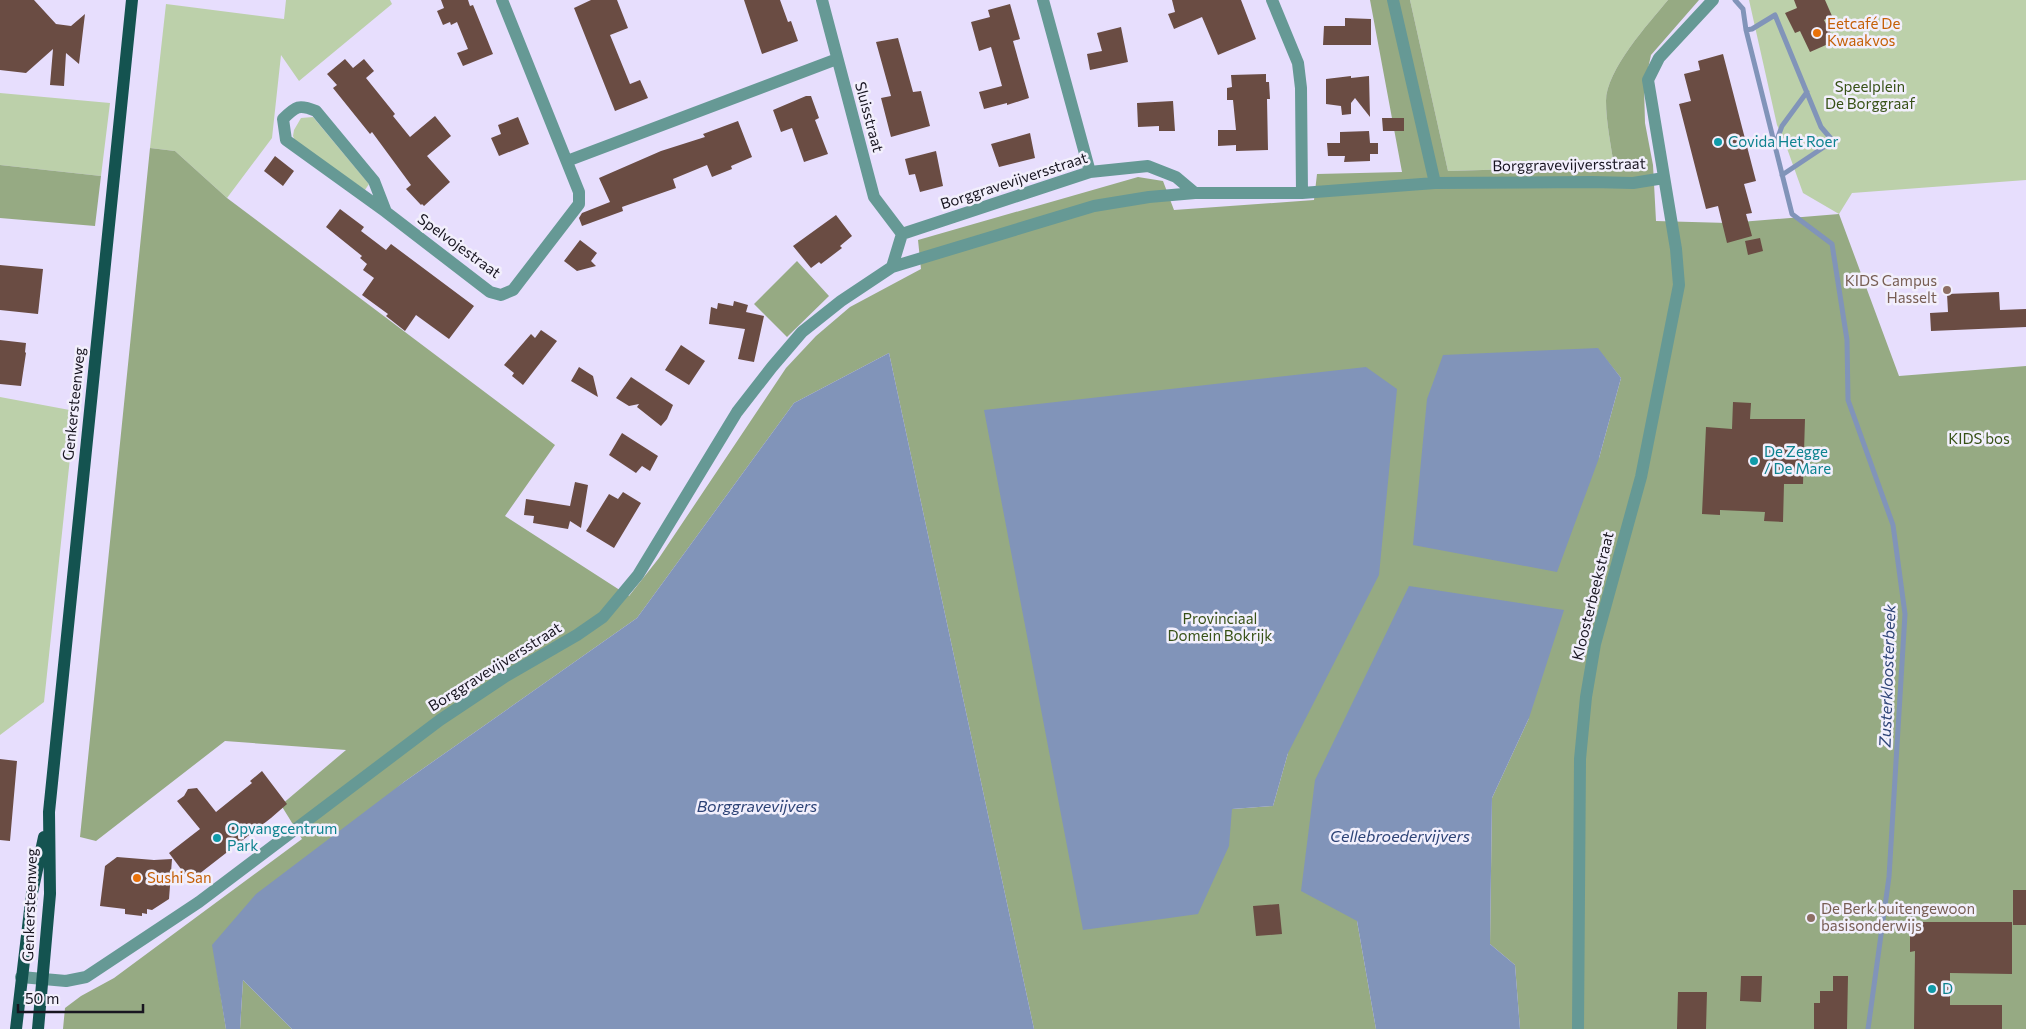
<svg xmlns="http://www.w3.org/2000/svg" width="2026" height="1029" viewBox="0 0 2026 1029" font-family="Commissioner,sans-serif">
  <rect width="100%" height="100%" fill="#e7defd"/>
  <path fill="#bcd0aa" d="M286,0H390L392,4L299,81L281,55L272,138L227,198L175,151L150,148L166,4L284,19Z
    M1410,0H1668C1649,23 1606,70 1606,101C1606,122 1611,145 1614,166L1448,171Z
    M1749,0H2026V180L1852,193L1839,214L1803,193L1784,140L1777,125Z
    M0,93L110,103L101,176L0,165Z
    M313,117L369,184L365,190L295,141L293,136L294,130L301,118Z
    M0,397L75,411L44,702L0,735Z"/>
  <path fill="#96aa83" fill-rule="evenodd" d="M1370,0H1410L1448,171L1614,166C1611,145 1606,122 1606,101C1606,70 1649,23 1668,0H1699L1651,55L1644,87L1645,123L1653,165L1656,221L1728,223L1839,214L1899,376L2026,366V1029H1520L1515,965L1490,944L1492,798L1529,718L1357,921L1376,1029H1034L889,353L794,403L637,618L404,782L213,945L226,1029H63L65,1008L81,996L114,978L302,839L281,805L346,750L225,741L96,841L80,837L150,148L175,151L227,198L555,445L505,516L629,596L659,558L786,368L816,336L850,307L921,269L918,240L1138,177L1163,181L1174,210L1314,200L1317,174L1402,172ZM1597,348L1621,378L1599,458ZM1288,753L1273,806L1232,809Z
    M0,165L101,176L95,226L0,218Z
    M797,261L829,296L787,337L754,304Z
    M243,980L292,1029H240Z"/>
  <path fill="#8194b9" d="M1598,348L1621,378L1599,458L1557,572L1413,545L1427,399L1443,355Z
    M889,353L1034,1029H292L243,980L240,1029H226L212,945L256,894L404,782L637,618L794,403Z
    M1366,367L1397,389L1379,575L1288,753L1273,806L1232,809L1229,846L1198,914L1083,930L984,410Z
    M1409,586L1564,610L1529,718L1492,798L1490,944L1515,965L1520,1029H1376L1357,921L1301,891L1315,780Z"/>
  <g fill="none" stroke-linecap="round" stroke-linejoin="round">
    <path stroke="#8194b9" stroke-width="5" d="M1735,0L1743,9L1746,30L1792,214L1832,244L1847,340L1848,400L1893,525L1905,614L1889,877L1868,1029
      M1746,30L1752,29L1775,15L1821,127L1833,141L1782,175
      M1775,145L1782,126L1807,92"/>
  </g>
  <path fill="#6a4c43" d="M0,0H34L56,24L71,26L85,14L79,64L66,53L64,86L50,85L53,49L26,73L0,70Z
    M441,0H468L470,6L473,5L493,54L463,66L457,53L468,49L457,22L451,25L450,22L443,25L437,11L444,8Z
    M591,0H617L628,28L610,35L630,84L640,80L648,98L615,111L574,8Z
    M744,0H780L788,22L791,21L798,41L762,54Z
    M1172,0H1241L1256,39L1218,55L1202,17L1174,29L1168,14L1175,12Z
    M1794,0H1825L1832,16L1824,20L1835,41L1810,52L1800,31L1795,33L1785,13L1797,8Z
    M1010,4L1020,39L1013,41L1029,98L1007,105V103L984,109L979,92L1002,86L991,47L979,51L971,22L990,17L988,10Z
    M1345,18L1371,19V45H1323L1324,26H1345Z
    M1121,27L1128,62L1090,70L1087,54L1102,51L1097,33Z
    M898,38L913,92L921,91L930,126L891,137L881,98L891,96L876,42Z
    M1723,54L1756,181L1744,184L1752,213L1746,214L1752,236L1727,243L1718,206L1706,209L1679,104L1691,101L1684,74L1700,70L1698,61Z
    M345,59L353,68L364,59L374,71L366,78L395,114L393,116L410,137L435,116L451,136L427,156L450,182L424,206L422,204L421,205L406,189L411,185L372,132L370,134L333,88L337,85L327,74Z
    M1266,74V82H1269L1270,99H1267L1268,150L1236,151V145L1218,146V130H1236L1233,100H1227V88L1232,87L1231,75Z
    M1351,76V78L1369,76L1370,117L1355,98L1351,103V114L1342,115L1341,106L1326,104V79Z
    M806,96H811L819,118L815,120L828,154L804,162L792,128L781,132L773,110Z
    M1173,101L1175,131H1159V126L1138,127L1137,103Z
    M518,117L529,144L499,156L491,138L501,134L498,125Z
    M1382,118H1404V131H1383Z
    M738,121L752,157L731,166L732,169L712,177L707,165L673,179L676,188L622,207L623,211L582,226L579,218L582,213L610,202L599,178L661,151L705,137L703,134Z
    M1369,131L1370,143H1378V154H1370V161L1344,162L1345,156H1328L1327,143H1340V132Z
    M1030,133L1035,158L999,167L991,144Z
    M936,151L943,186L920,192L915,174L909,175L905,159Z
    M275,156L294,171L283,186L264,171Z
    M340,209L364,227L361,231L386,250L391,244L474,306L449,339L416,315L405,331L386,316L388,314L362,295L374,278L363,270L367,264L360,258L362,256L326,227Z
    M836,215L852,236L840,246L842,248L821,264L819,262L811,268L793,246Z
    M1760,238L1763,251L1748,255L1745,241Z
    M580,240L597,253L591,261L596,266L577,271L564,261Z
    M0,265L43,269L38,314L0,310Z
    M1999,292L2000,310L2026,309V327L1931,331L1930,313L1948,312L1947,294Z
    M734,301L748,305L746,312L764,316L754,362L738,359L745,329L709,324L711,307L717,309L718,303L733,306Z
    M541,330L557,341L523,385L512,376L514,373L504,365L531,334L535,338Z
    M0,340L26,343L25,352L26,353L21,386L0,384Z
    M681,345L705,361L689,385L665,370Z
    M579,367L593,376L598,397L571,381Z
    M631,377L673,405L667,419L661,426L637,407L639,404L629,406L616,398Z
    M1733,402L1751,403L1750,419H1805L1803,484H1784L1783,522L1764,521L1765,512L1720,510V515L1702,514L1706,427L1732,429Z
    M622,433L658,456L650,471L642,466L636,473L609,455Z
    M575,482L588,485L581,528L570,521L568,529L533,523L534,516L524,515L526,499L570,506Z
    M623,492L641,503L614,548L586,531L609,494L618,499Z
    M0,759L17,761L10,841L0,840Z
    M262,771L287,804L271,818L190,881L169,853L200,829L177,801L184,796L188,789L197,788L216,812L252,783L250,781Z
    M117,857L154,860L172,859L169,899L152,910L147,909V914L142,913V916L125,914V909L100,906L105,866Z
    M2013,890H2026V925H2013Z
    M1279,904L1282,934L1256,936L1253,906Z
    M1910,922H2012V974L1950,973V1005H2002V1029H1914L1915,951L1910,952Z
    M1741,976H1762L1761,1002L1740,1001Z
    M1833,976H1848L1847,1029H1814V1003H1820V991H1833Z
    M1678,992H1707L1706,1029H1677Z"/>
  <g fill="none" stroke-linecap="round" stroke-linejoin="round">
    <path stroke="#669995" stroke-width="12" d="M822,0L874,197L902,234
      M1043,0L1090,172
      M1272,0L1298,63L1301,88L1302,193
      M1393,0L1435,183
      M567,161L837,59
      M386,212L374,181L316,111C299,104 296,106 283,119L286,140L386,212L490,292L501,295L513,290L579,204V192L502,0
      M892,267L902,234L1090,172L1148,166L1176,177L1195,193
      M21,977L66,981L86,977L199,902L440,720L506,676L577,635L603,617L638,575L737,412L772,367L802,332L841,301L892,267L1094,206L1149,197L1195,193H1302L1435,183L1592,182L1633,183L1664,178
      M1578,1029L1580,759L1586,697L1595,644L1641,477L1679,285L1676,249L1648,80L1659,58L1713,0"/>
    <path stroke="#145350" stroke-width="12" d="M16,1029L32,893L44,837
      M38,1029L50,894L49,812L132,0"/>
  </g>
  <g fill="#e8710a" stroke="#f2effc" stroke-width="2">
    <circle cx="1817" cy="33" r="5"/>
    <circle cx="137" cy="878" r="5"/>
  </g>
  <g fill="#0f9aa8" stroke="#f2effc" stroke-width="2">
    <circle cx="1718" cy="142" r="5"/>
    <circle cx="1754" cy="461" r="5"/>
    <circle cx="217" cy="838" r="5"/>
    <circle cx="1932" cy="989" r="5"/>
  </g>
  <g fill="#8d6e63" stroke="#f2effc" stroke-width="2">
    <circle cx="1947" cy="290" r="5"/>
    <circle cx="1811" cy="918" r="5"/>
  </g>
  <g text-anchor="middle" stroke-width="5" stroke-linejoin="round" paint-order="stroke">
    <g font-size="15" fill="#c56008" stroke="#f2effc" text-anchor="start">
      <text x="1827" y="29">Eetcafé De<tspan x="1827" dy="17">Kwaakvos</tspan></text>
      <text x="147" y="883">Sushi San</text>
    </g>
    <g font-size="15" fill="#375116" stroke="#f2effc">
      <text x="1870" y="92">Speelplein<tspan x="1870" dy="17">De Borggraaf</tspan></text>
      <text x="1979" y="444">KIDS bos</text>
      <text x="1220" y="624">Provinciaal<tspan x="1220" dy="17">Domein Bokrijk</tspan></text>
    </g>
    <g font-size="15" fill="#181520" stroke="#f2effc">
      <text transform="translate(869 117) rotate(75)" y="5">Sluisstraat</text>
      <text transform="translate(1569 165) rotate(-1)" y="5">Borggravevijversstraat</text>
      <text transform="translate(1014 181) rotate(-18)" y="5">Borggravevijversstraat</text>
      <text transform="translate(459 246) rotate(36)" y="5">Spelvojestraat</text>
      <text transform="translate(74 404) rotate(-84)" y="5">Genkersteenweg</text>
      <text transform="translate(1593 596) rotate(-76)" y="5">Kloosterbeekstraat</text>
      <text transform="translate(495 667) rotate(-32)" y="5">Borggravevijversstraat</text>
      <text transform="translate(30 905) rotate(-88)" y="5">Genkersteenweg</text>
    </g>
    <g font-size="15" fill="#0d838f" stroke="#f2effc" text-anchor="start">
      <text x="1728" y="147">Covida Het Roer</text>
      <text x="1764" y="457">De Zegge<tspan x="1764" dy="17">/ De Mare</tspan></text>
      <text x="227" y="834">Opvangcentrum<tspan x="227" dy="17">Park</tspan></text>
      <text x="1942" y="994">D</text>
    </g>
    <g font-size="15" fill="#785e54" stroke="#f2effc" text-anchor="end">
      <text x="1937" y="286">KIDS Campus<tspan x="1937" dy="17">Hasselt</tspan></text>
      <text x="1821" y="914" text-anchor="start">De Berk buitengewoon<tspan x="1821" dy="17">basisonderwijs</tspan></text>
    </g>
    <g font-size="16" font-style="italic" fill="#2d4376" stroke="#f2effc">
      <text transform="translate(1887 676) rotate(-88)" y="6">Zusterkloosterbeek</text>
      <text x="757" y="812">Borggravevijvers</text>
      <text x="1400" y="842">Cellebroedervijvers</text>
    </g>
  </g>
  <path d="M18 1004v8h125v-8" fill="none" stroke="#181520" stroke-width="2.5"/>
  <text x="25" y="1004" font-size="15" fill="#181520" stroke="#f2effc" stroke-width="4" paint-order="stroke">50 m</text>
</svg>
